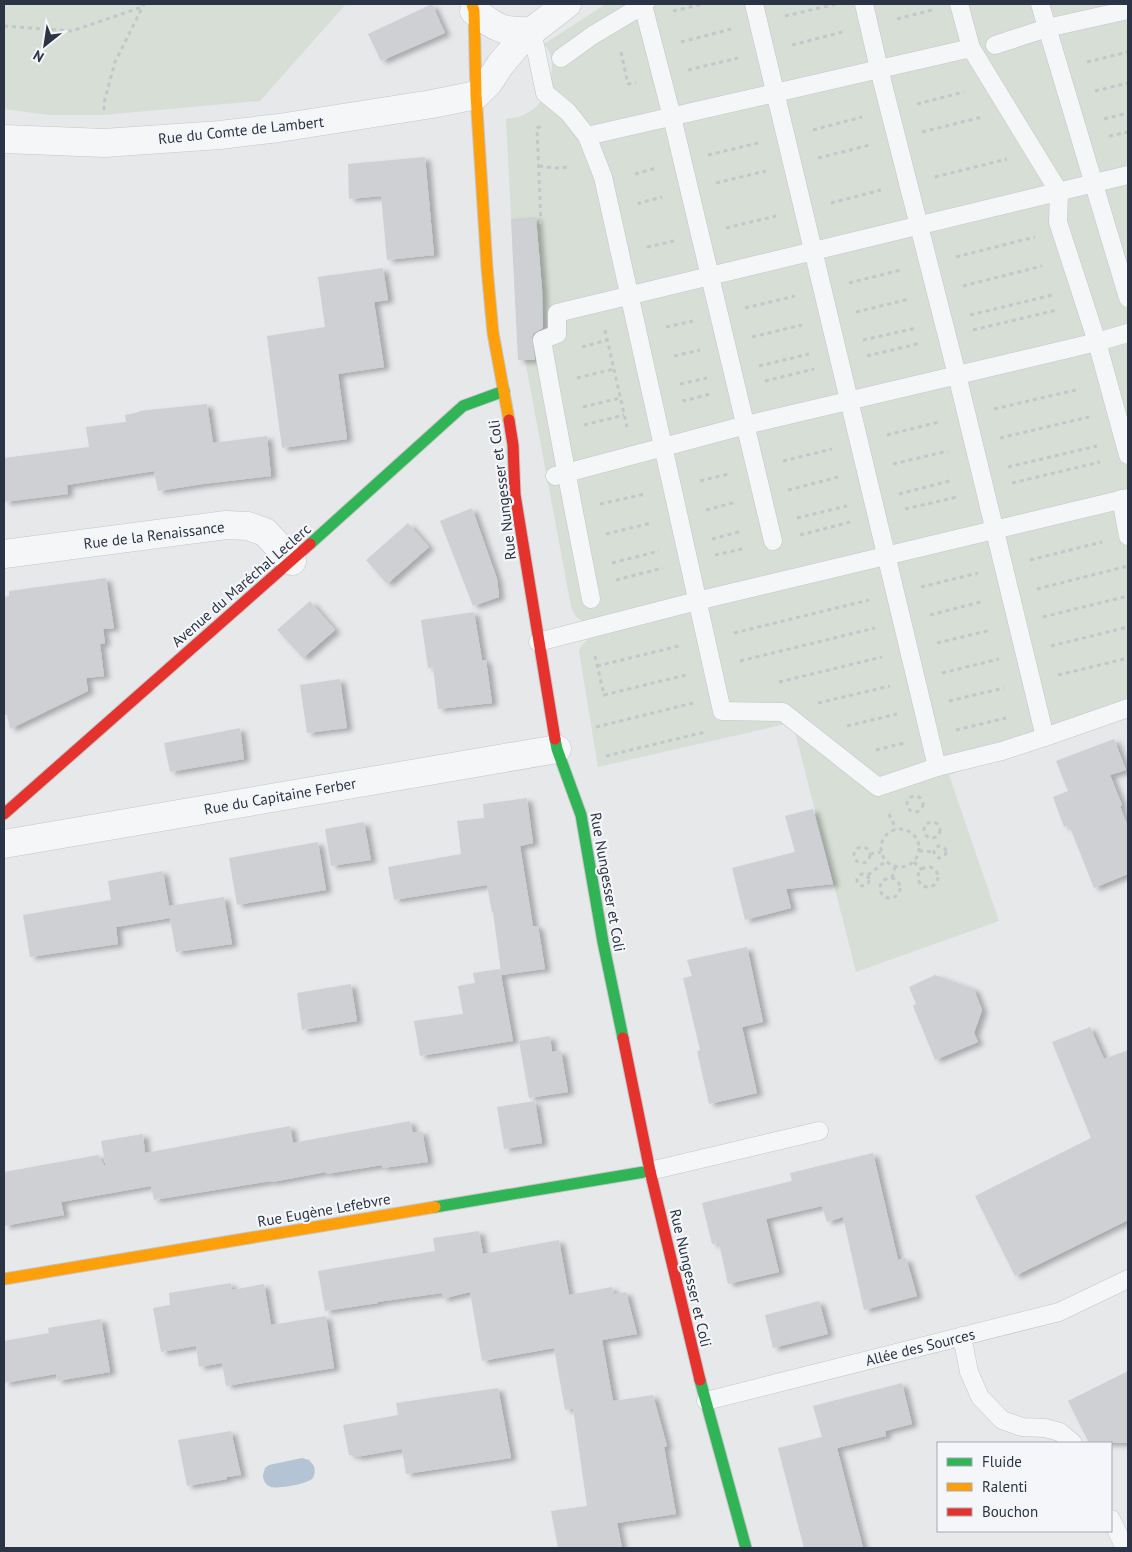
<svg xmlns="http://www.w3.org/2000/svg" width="1132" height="1552" viewBox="0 0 1132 1552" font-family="'PT Sans',sans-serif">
	<defs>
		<filter id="shadow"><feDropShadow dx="5.5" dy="3" stdDeviation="2.5" flood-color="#0004"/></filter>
	</defs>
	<rect width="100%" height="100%" fill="#e6e8ea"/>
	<g fill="#d6ded6">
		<polygon points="4,4 346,4 260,101 103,115 49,115 4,109"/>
		<path d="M606,4H1128V712L949,775L999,921L856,972L795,732L790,723L598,767L579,651L581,646L587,640L581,620C575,617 573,613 571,606L516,312L506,119C515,118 524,116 532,110C548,99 556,72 550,54C549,50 546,47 544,44Z"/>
	</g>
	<path fill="#b4c4d5" d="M302,1458L309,1460L314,1466C315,1470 315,1474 313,1478C308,1484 278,1489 271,1487C266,1485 263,1481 263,1475L265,1468L269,1465Z"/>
	<g fill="#ced0d3" filter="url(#shadow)">
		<polygon points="432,4 445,33 381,61 368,34"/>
		<polygon points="425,157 434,255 387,260 381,196 349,199 348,164"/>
		<polygon points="536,217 542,289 543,328 534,333 532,337 535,360 518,360 511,219"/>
		<polygon points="383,268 388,300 374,302 384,367 338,374 347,439 282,448 267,336 325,327 318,277"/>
		<polygon points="207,404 213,443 267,436 271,476 203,484 158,491 154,471 67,485 68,494 4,502 4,458 89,447 86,427 126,422 125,415 139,412 139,411"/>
		<polygon points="472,508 497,579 499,597 473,606 440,521"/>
		<polygon points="408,523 429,547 387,584 366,560"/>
		<polygon points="106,578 114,628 103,629 105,643 100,644 104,676 86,678 88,691 10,729 7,715 4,715 4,597 9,596 9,591"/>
		<polygon points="310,601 335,630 303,658 277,630"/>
		<polygon points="474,612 482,660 486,660 492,703 438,709 433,667 428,668 421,620"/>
		<polygon points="340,679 347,728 307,733 300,685"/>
		<polygon points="240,728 244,759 170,772 164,743"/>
		<polygon points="1114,739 1126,770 1110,775 1122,805 1120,806 1128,827 1128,874 1094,888 1069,825 1064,827 1053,797 1068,791 1056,761"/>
		<polygon points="527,798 533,843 520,846 533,926 538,926 545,969 501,975 513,1041 420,1056 414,1021 463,1014 458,986 475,983 473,973 500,969 501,972 493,912 492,913 487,885 394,900 388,867 461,854 457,821 484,818 483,804"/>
		<polygon points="813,809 833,884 786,889 791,908 745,920 732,868 795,852 785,816"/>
		<polygon points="364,822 371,860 331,866 325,829"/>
		<polygon points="318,842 326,890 237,905 229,858"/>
		<polygon points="163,871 169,906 224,897 232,944 176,952 170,918 116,927 118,944 30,957 23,915 111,900 108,881"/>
		<polygon points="747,947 763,1022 742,1027 757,1093 709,1104 697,1051 700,1050 683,978 692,976 687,960"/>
		<polygon points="935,975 974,989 982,1010 974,1033 978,1042 935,1060 913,1006 916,1004 909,987"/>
		<polygon points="351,984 357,1021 302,1030 297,993"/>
		<polygon points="1090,1027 1104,1059 1128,1050 1128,1220 1015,1276 975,1196 1091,1138 1052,1042"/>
		<polygon points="550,1036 552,1052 561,1051 568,1092 529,1098 519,1041"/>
		<polygon points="535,1101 542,1143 504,1149 497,1107"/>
		<polygon points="410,1121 413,1133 422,1131 428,1162 382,1168 382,1165 327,1174 326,1172 272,1182 271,1181 154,1200 151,1186 61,1202 64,1215 4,1226 4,1172 98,1155 106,1168 101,1141 143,1134 145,1153 290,1126 293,1143"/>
		<polygon points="873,1153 898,1260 906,1258 917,1296 864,1310 843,1217 827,1222 822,1206 766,1219 779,1272 728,1284 719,1243 712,1244 702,1203 792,1181 790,1173"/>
		<polygon points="479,1231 483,1254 559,1240 569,1295 612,1287 614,1294 626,1292 637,1334 602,1340 613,1401 653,1395 667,1446 664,1447 676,1514 617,1523 622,1548 558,1548 551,1511 587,1506 573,1408 565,1410 554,1348 482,1361 470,1292 442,1299 442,1293 377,1302 378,1303 325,1311 318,1271 435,1251 433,1238"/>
		<polygon points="231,1283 232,1290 264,1284 271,1325 326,1316 334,1368 226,1386 222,1363 199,1367 196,1346 161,1352 153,1308 170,1305 169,1293"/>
		<polygon points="819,1301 828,1334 773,1348 765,1315"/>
		<polygon points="101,1319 110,1372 57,1381 56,1374 4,1383 4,1341 49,1333 48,1328"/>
		<polygon points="1128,1371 1128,1443 1089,1443 1068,1401"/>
		<polygon points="902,1383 912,1424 885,1431 886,1436 837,1448 863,1548 804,1548 778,1448 822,1437 813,1406"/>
		<polygon points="498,1388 511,1458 406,1474 402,1449 356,1457 355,1455 349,1455 343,1425 398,1415 396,1403"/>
		<polygon points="231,1431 241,1475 227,1477 227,1479 187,1486 178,1440"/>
	</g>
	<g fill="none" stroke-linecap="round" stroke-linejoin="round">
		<g stroke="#c4c6c8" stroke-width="19">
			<g id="lane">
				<polyline points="754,4 937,767 1002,751 1045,737"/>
				<polyline points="864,4 879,69 957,375 1045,737 1128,708"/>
				<polyline points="959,4 971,48 1059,192 1058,222 1097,342 1128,455"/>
				<polyline points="1040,4 1128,298"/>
				<polyline points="643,5 672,117 773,541"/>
				<polyline points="532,31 545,93 568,112 587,136 603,177 722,711 783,712 878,787 937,767"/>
				<polyline points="995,45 1047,28 1128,10"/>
				<polyline points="561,58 593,35 645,4"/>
				<polyline points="587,136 971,48"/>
				<polyline points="555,476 746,425 1097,342 1128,333"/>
				<polyline points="1121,499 1128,536"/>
				<path d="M591,599C574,513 557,426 542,340L557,334V313L1128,175"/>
				<polyline points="538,642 697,601 1128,498"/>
				<polyline points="650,1171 819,1131"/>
				<polyline points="962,1336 969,1372 980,1397 1002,1420 1022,1427 1045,1428 1060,1432 1073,1443"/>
				<polyline points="706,1401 1059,1312 1128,1279"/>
				<polyline points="1111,1519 1125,1548"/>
			</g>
		</g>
		<g stroke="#c4c6c8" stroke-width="29">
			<g id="street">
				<path d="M474,11C498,29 502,32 532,31"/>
				<polyline points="4,139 104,143 220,135 279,128 432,104 476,95 489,82 500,65 515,47 532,31 567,4"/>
				<polyline points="4,554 226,525 248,526 265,532 292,561"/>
				<polyline points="4,844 557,749"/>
			</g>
		</g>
		<g stroke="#c4c6c8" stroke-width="13">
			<g id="fast">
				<polyline points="310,544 463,406 504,391"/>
				<polyline points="555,739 557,749 581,815 603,942 623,1038"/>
				<polyline points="435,1207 650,1171"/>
				<polyline points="700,1380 746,1548"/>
			</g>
		</g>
		<g stroke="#c4c6c8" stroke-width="13">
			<g id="slow">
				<polyline points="472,4 474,11 476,95 487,268 493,333 509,420"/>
				<polyline points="4,1279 435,1207"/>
			</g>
		</g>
		<g stroke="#c4c6c8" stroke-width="13">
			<g id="jam">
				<polyline points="509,420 513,445 515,495 555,739"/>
				<polyline points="4,814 310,544"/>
				<polyline points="623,1038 650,1171 700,1380"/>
			</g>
		</g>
		<g stroke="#c5c6ca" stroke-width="3" stroke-dasharray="4 4" stroke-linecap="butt">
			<polyline points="673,11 703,4"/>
			<polyline points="785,16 836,4"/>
			<polyline points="897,19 932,10"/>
			<polyline points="4,26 72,31 142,7"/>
			<polyline points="681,42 731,29"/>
			<polyline points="792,45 842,32"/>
			<polyline points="621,52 628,84 636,83"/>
			<polyline points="1087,62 1128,52"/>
			<polyline points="688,70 738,58"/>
			<polyline points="1095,91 1128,83"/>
			<polyline points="917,104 964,92"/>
			<polyline points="104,110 104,103 115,62 144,4"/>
			<polyline points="1104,119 1128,113"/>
			<polyline points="813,130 862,117"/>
			<polyline points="922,132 982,117"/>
			<polyline points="1109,136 1128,132"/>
			<polyline points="708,155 758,143"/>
			<polyline points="818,158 870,145"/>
			<polyline points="539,166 556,168 570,167"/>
			<polyline points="635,174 656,168"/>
			<polyline points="935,177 1007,159"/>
			<polyline points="716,183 766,171"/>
			<polyline points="831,203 881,190"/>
			<polyline points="639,205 639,203 662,197"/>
			<polyline points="541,224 537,128 543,126"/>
			<polyline points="726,228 776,216"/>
			<polyline points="648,246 648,247 674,241"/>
			<polyline points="956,257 1035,237"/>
			<polyline points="849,283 901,270"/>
			<polyline points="963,286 1042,266"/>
			<polyline points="745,308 795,296"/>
			<polyline points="856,312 909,299"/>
			<polyline points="970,315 1052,295"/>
			<polyline points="666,327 693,321"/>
			<polyline points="605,330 627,427"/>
			<polyline points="973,330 1057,310"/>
			<polyline points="752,337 802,325"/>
			<polyline points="863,340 916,328"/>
			<polyline points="582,347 607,340"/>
			<polyline points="674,356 700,350"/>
			<polyline points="867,356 921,343"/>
			<polyline points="759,366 809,354"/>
			<polyline points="577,378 614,369"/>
			<polyline points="765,381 814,369"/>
			<polyline points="680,384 707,378"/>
			<polyline points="684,399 684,401 710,394"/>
			<polyline points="583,407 620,398"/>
			<polyline points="994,409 1080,389"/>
			<polyline points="584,425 624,415"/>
			<polyline points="887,435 939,422"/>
			<polyline points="1000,438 1089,417"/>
			<polyline points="783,461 832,449"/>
			<polyline points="893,464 948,451"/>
			<polyline points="1008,467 1097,446"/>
			<polyline points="700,481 728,474"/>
			<polyline points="1012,483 1100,462"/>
			<polyline points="788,490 838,477"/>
			<polyline points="899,494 953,480"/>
			<polyline points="600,504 645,494"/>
			<polyline points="905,509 957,497"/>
			<polyline points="706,510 736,502"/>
			<polyline points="797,518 847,506"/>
			<polyline points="606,534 651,523"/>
			<polyline points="800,535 850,522"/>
			<polyline points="712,539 742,531"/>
			<polyline points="715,555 746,548"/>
			<polyline points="1030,560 1102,542"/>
			<polyline points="612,563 659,551"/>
			<polyline points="616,580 663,568"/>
			<polyline points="921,587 978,573"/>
			<polyline points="1037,589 1128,566"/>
			<polyline points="930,615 984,601"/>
			<polyline points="1043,617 1128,596"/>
			<polyline points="734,633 869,600"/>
			<polyline points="937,643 991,630"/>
			<polyline points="1051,646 1128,627"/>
			<polyline points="595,656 604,695 686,675"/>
			<polyline points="740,661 875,628"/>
			<polyline points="597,666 679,646"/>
			<polyline points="942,673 999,659"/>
			<polyline points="1058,675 1128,658"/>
			<polyline points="779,682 882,657"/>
			<polyline points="949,701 1004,688"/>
			<polyline points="818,703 890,686"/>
			<polyline points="847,726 897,714"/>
			<polyline points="596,727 693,703"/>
			<polyline points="956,730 1006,718"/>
			<polyline points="876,750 904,743"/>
			<polyline points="606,756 705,732"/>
			<circle cx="915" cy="804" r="8"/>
			<polyline points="889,814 896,829"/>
			<circle cx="932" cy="830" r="8"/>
			<circle cx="900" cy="848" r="19"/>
			<circle cx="940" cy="852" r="6"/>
			<circle cx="862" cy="855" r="8"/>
			<polyline points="919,851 935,852"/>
			<polyline points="870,854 881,852"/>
			<polyline points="914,862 922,870"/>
			<circle cx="928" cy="877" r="10"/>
			<circle cx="863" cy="880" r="6"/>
			<polyline points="868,875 886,861"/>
			<circle cx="890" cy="888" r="10"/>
			<polyline points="892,878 895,867"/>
		</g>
		<use href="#lane" stroke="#f5f6f7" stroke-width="18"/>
		<use href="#street" stroke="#f5f6f7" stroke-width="28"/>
		<use href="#fast" stroke="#30b455" stroke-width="11"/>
		<use href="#slow" stroke="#ff9f0a" stroke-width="11"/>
		<use href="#jam" stroke="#e5322d" stroke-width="11"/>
	</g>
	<g text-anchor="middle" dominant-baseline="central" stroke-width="4.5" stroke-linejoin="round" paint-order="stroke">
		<g font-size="15" fill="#2b3445" stroke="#f4f6f9">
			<text transform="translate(241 130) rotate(-6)">Rue du Comte de Lambert</text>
			<text transform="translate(502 490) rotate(-97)">Rue Nungesser et Coli</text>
			<text transform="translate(154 535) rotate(-7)">Rue de la Renaissance</text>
			<text transform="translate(241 585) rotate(-41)">Avenue du Maréchal Leclerc</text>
			<text transform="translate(280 796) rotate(-10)">Rue du Capitaine Ferber</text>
			<text transform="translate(608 882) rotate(80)">Rue Nungesser et Coli</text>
			<text transform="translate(324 1210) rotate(-10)">Rue Eugène Lefebvre</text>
			<text transform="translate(691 1278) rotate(77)">Rue Nungesser et Coli</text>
			<text transform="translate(920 1347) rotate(-14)">Allée des Sources</text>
		</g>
	</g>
	<rect width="1132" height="1552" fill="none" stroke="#2b3445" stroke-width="10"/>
	<rect x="937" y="1442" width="175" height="90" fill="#f4f6f9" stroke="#a4a8b1"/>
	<rect x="947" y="1458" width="25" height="8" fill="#30b455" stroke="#a4a8b1"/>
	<text x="982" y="1467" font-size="15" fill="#2b3445">Fluide</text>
	<rect x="947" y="1483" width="25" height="8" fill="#ff9f0a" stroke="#a4a8b1"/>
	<text x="982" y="1492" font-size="15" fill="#2b3445">Ralenti</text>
	<rect x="947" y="1508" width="25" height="8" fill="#e5322d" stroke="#a4a8b1"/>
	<text x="982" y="1517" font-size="15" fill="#2b3445">Bouchon</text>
	<g transform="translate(45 45) rotate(210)" stroke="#f4f6f9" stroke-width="4" paint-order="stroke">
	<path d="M0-4L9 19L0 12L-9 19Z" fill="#2b3445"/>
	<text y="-8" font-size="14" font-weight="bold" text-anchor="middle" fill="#2b3445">N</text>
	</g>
</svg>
